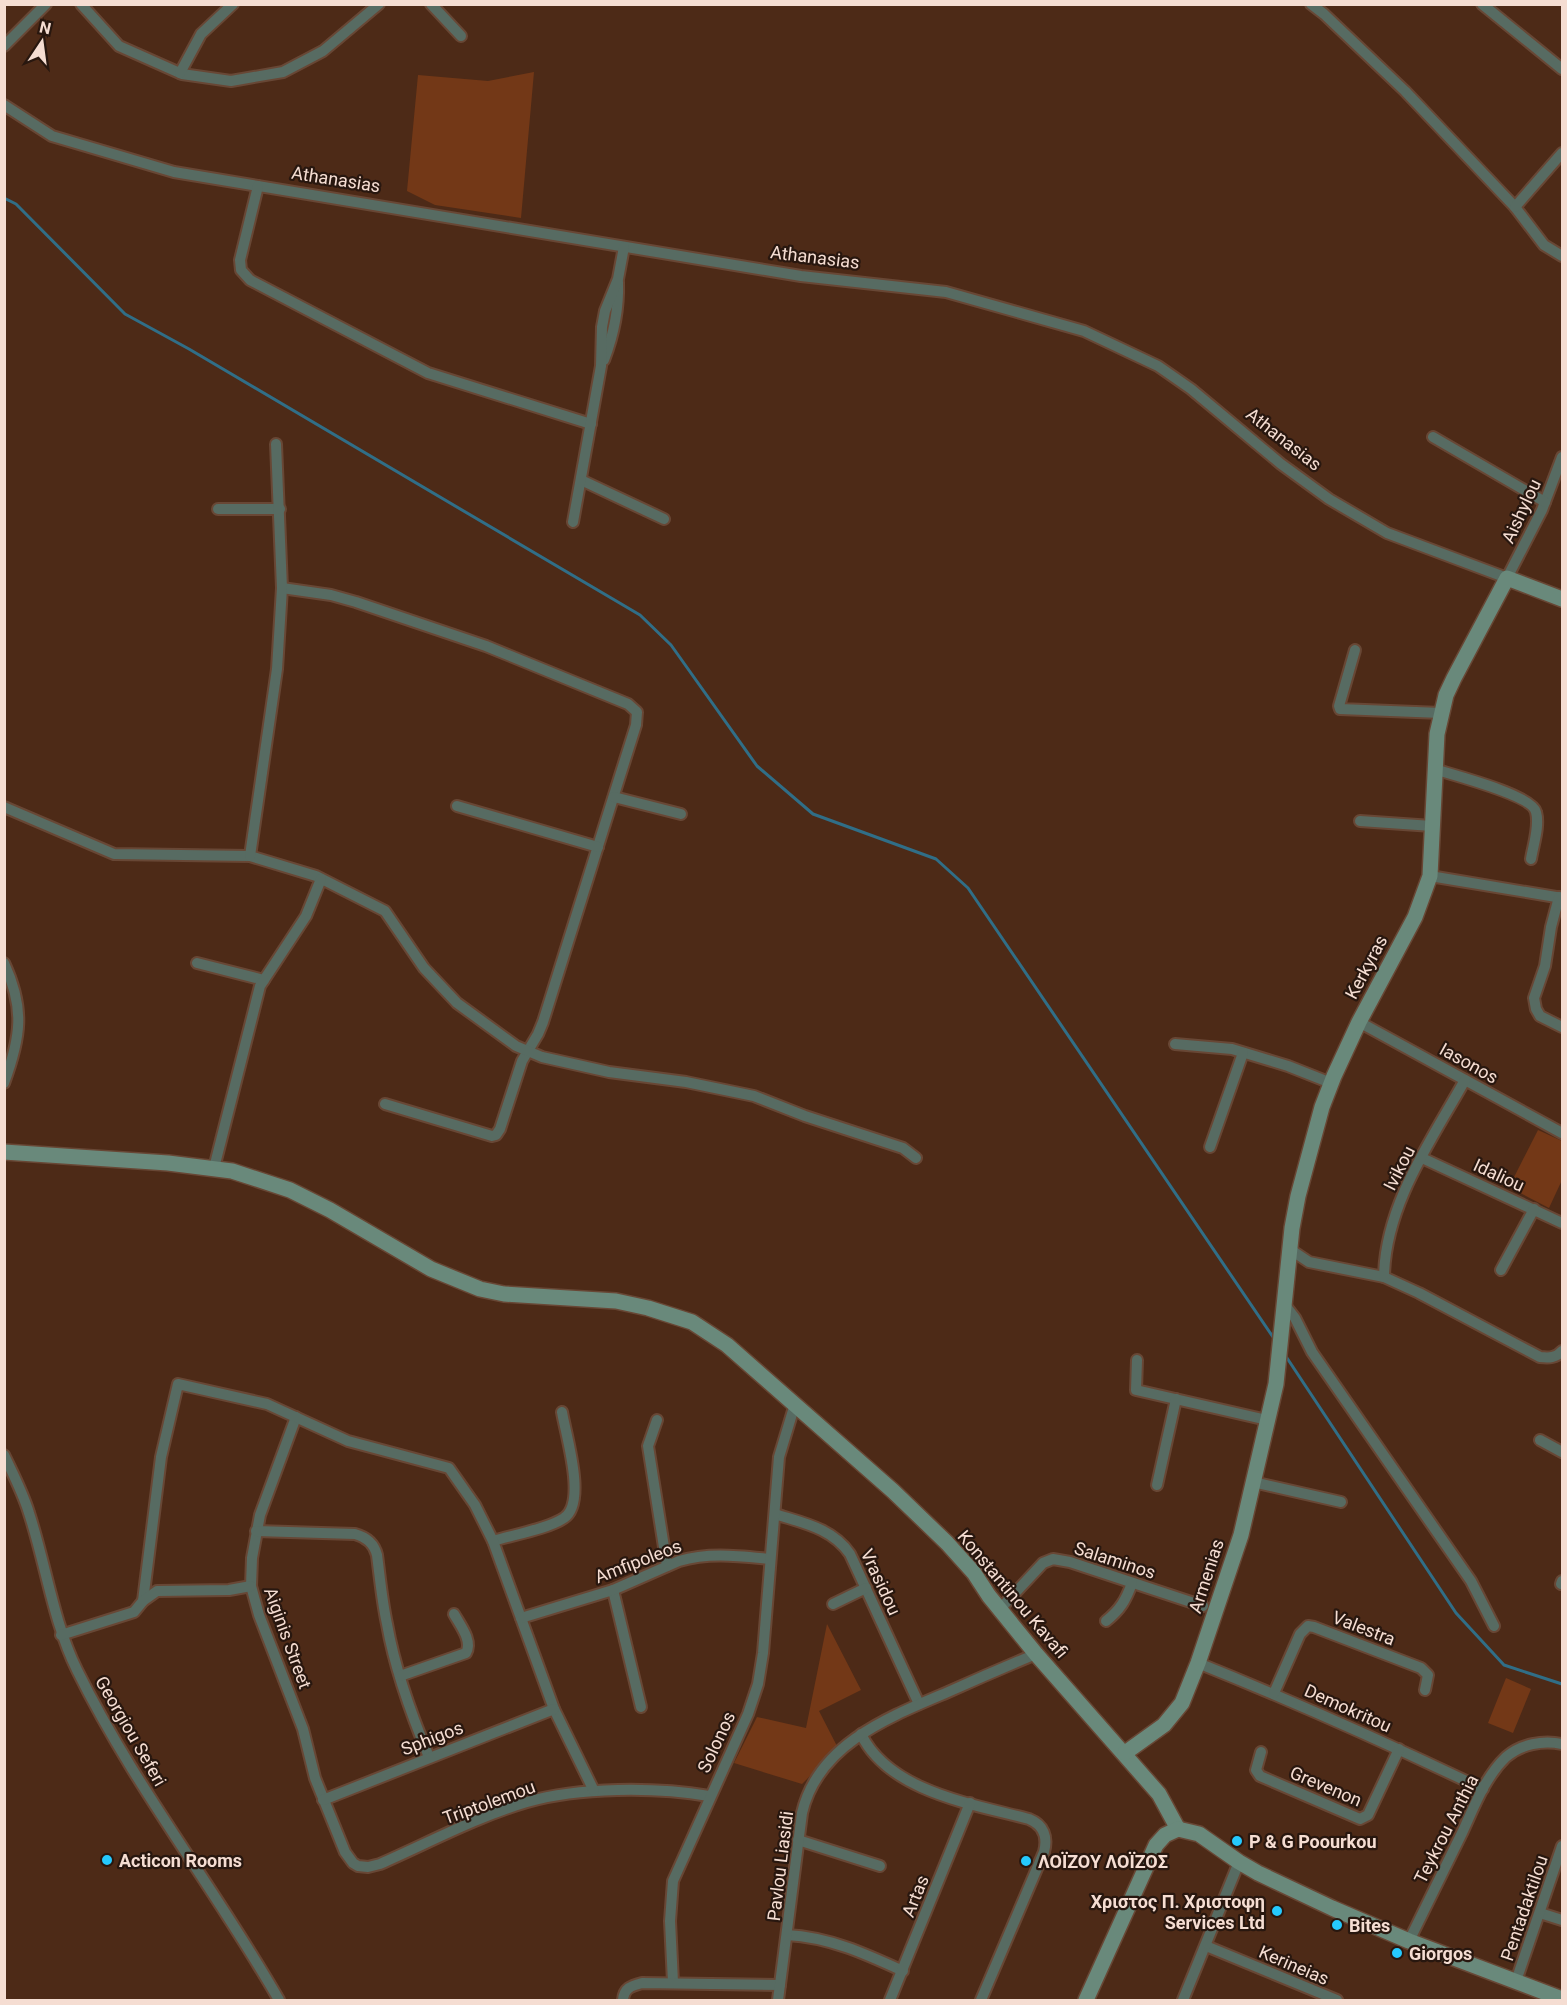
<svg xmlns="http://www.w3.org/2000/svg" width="1567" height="2005" viewBox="0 0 1567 2005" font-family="Roboto,sans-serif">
	<rect width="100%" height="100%" fill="#4d2a17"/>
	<g fill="#733817">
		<polygon points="534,72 521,218 435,205 407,191 418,75 488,81"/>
		<polygon points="1538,1130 1562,1141 1562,1180 1549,1208 1509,1187"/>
		<polygon points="827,1624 861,1690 819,1711 838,1748 802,1784 734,1763 757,1717 806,1728"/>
		<polygon points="1506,1678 1531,1689 1513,1733 1488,1723"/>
	</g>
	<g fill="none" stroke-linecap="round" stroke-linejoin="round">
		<g stroke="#306e87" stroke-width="3">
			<polyline points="4,198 16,204 125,314 189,349 640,615 671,645 757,766 813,814 936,859 968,888 1275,1340"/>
			<polyline points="1285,1355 1456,1613 1504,1665 1562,1684"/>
		</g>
		<g stroke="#684735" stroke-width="14">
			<g id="street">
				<polyline points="81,4 119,46 182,74 231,81 283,72 323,51 379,4"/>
				<polyline points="431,4 461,36"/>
				<polyline points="1311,4 1324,14 1405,91 1515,207 1544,245 1562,256"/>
				<polyline points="1482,4 1562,69"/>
				<polyline points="4,46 46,4"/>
				<polyline points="180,73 201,34 233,4"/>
				<polyline points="4,105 52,136 174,172 801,276 946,292 1084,331 1158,366 1191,389 1281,464 1329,499 1387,533 1507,578 1542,510 1562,457"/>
				<polyline points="258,186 240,260 241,270 250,280 428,373 591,424"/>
				<polyline points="1515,207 1562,153"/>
				<path d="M604,360C614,334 619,310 618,282"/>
				<polyline points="1433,437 1545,502"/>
				<polyline points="581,480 664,519"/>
				<polyline points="218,509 280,509"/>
				<polyline points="573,522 601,366 602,327 605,311 618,279 624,247"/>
				<polyline points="282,588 331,595 356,602 486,646 628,704 637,712 636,725 619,779 543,1022 538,1034 522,1061 500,1129 496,1135 492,1136 385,1104"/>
				<polyline points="1355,650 1339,706 1340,709 1441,713"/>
				<path d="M1434,769C1453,775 1532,795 1536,812C1540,826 1533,846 1531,859"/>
				<polyline points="614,797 681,814"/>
				<polyline points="457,806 598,847"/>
				<polyline points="4,807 114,854 250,856 316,876 385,911 424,968 457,1003 516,1046 542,1057 609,1072 686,1082 754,1096 805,1116 903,1148 916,1158"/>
				<polyline points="1360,821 1432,826"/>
				<polyline points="250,856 277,669 282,588 276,444"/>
				<polyline points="1430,876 1562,898"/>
				<polyline points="1559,897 1551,927 1545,966 1534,998 1536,1009 1540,1016 1562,1027"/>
				<path d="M4,963C25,1008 21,1037 4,1083"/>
				<polyline points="197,963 264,980"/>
				<polyline points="1359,1022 1562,1133"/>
				<polyline points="1175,1044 1232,1049 1288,1066 1331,1083"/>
				<polyline points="1210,1147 1243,1053"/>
				<polyline points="1422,1158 1562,1223"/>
				<polyline points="214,1168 260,986 306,916 321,879"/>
				<path d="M1291,1250L1309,1262L1384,1277L1419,1293L1540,1357C1549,1358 1556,1358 1562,1351"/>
				<polyline points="1501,1270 1534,1209"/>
				<path d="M1384,1277C1385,1205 1431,1141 1465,1080"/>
				<polyline points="1285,1305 1295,1318 1312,1352 1471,1581 1494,1626"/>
				<polyline points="1137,1360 1136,1390 1267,1420"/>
				<path d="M296,1417L260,1515L252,1558L251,1586L259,1615L303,1729L315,1778L345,1852L353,1863L358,1866L368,1867L380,1864C428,1843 476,1817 527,1802C579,1787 656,1787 709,1796"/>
				<polyline points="657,1420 648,1446 667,1566"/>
				<polyline points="1540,1440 1562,1452"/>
				<path d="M4,1455C13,1474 23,1493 29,1513C46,1565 53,1621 77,1670C134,1786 215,1888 279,2000"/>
				<polyline points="1253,1482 1341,1502"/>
				<polyline points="1157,1485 1176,1399"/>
				<path d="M775,1514C803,1523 832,1528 850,1554L919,1704"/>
				<path d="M256,1531L355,1534C366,1537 374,1543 377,1555C380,1578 382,1601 387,1624C395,1670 411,1714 429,1757"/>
				<path d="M493,1541C512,1535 548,1529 564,1518C587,1503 566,1436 562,1412"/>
				<polyline points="1561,1584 1562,1581"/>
				<polyline points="613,1590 641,1707"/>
				<polyline points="143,1601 161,1457 178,1384 267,1404 348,1441 449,1468 475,1505 493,1541 554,1709 594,1791"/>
				<polyline points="833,1604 866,1588"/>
				<polyline points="1000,1609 1043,1563 1053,1559 1070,1562 1203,1606"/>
				<path d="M521,1618L613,1590L679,1561C709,1552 739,1556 770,1559"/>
				<path d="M1106,1621C1120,1610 1126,1600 1132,1583"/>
				<polyline points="61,1635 134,1612 143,1601 157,1591 229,1590 251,1586"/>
				<path d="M1198,1663C1295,1702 1389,1744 1483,1789"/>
				<path d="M400,1676L466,1653C473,1641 460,1625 454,1614"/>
				<polyline points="1274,1693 1300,1634 1308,1626 1314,1627 1421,1668 1428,1675 1425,1690"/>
				<path d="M861,1734C889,1792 973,1804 1029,1819C1044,1825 1048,1837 1044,1852L981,2000"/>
				<polyline points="1261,1752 1256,1770 1260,1776 1360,1819 1368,1815 1399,1749"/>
				<polyline points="323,1800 554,1709"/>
				<polyline points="798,1840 880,1866"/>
				<polyline points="1540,1913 1562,1920"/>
				<path d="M787,1935C829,1937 866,1954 903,1971"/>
				<path d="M1409,1941C1427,1905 1444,1869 1462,1833C1474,1807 1485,1777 1506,1757C1521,1744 1543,1740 1562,1744"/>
				<polyline points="1206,1946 1337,2000"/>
				<polyline points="1516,1981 1562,1846"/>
				<polyline points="673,1982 670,1921 673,1881 748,1714 758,1684 763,1653 779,1457 795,1404"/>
				<path d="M623,2000C624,1988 631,1986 642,1983L780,1985"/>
				<path d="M778,2000L802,1813C818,1744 889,1717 948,1692C977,1679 1007,1666 1036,1654"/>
				<polyline points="890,2000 970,1803"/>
				<polyline points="1183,2000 1239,1862"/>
			</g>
		</g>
		<g stroke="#684735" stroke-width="18">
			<g id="secondary">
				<polyline points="4,1152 168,1163 232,1171 290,1190 330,1210 431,1269 480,1289 504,1294 616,1301 648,1308 692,1322 727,1345 893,1491 947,1543 974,1573 989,1596 1036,1654 1159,1794 1178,1829"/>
				<polyline points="1125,1753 1164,1725 1182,1703 1198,1663 1241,1535 1276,1384 1292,1228 1298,1196 1322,1107 1334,1076 1359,1022 1415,917 1430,876 1437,734 1446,695 1454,678 1507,578 1562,599"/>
				<polyline points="1178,1829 1199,1834 1239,1862 1258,1873 1332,1908 1409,1941 1562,1999"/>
				<polyline points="1086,2000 1156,1845 1165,1835 1178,1829"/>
			</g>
		</g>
		<use href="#street" stroke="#576b62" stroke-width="10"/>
		<use href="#secondary" stroke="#69897b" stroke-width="15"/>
	</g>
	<g fill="#25c9fe" stroke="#28170f" stroke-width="2">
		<circle cx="1237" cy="1841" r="6"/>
		<circle cx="107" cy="1860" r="6"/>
		<circle cx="1026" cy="1861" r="6"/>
		<circle cx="1277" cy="1911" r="6"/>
		<circle cx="1337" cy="1925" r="6"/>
		<circle cx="1397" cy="1953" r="6"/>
	</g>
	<g text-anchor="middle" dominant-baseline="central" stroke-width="4.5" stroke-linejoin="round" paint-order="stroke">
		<g font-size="18" fill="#f5ddd2" stroke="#28170f">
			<text transform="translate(336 179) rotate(9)">Athanasias</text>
			<text transform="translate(815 257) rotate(7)">Athanasias</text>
			<text transform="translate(1284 439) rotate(38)">Athanasias</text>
			<text transform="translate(1521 511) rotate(-65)">Aishylou</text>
			<text transform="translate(1366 967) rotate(-62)">Kerkyras</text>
			<text transform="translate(1469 1063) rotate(29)">Iasonos</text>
			<text transform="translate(1399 1168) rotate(-63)">Ivikou</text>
			<text transform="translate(1499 1175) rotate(25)">Idaliou</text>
			<text transform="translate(1115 1560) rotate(18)">Salaminos</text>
			<text transform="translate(638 1561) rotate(-21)">Amfipoleos</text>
			<text transform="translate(1206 1576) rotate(-72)">Armenias</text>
			<text transform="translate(881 1582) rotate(65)">Vrasidou</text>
			<text transform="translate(1013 1594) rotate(50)">Konstantinou Kavafi</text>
			<text transform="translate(1364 1628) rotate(21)">Valestra</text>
			<text transform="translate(288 1638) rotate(70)">Aiginis Street</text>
			<text transform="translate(1348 1708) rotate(24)">Demokritou</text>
			<text transform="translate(131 1731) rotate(60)">Georgiou Seferi</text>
			<text transform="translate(432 1738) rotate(-21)">Sphigos</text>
			<text transform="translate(716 1742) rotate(-65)">Solonos</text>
			<text transform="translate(1326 1786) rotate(23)">Grevenon</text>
			<text transform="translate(489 1802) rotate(-20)">Triptolemou</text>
			<text transform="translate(1446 1829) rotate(-63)">Teykrou Anthia</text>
			<text transform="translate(780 1866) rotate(-83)">Pavlou Liasidi</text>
			<text transform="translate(915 1896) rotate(-68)">Artas</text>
			<text transform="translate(1524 1908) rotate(-71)">Pentadaktilou</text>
			<text transform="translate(1294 1965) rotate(23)">Kerineias</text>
		</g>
		<g font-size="18" font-weight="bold" fill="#f5ddd2" stroke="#28170f" text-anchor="start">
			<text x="1249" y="1841">P &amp; G Poourkou</text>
			<text x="119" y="1860">Acticon Rooms</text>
			<text x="1038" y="1861">ΛΟΪΖΟΥ ΛΟΪΖΟΣ</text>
			<text x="1265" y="1901" text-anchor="end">Χριστος Π. Χριστοφη<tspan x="1265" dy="21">Services Ltd</tspan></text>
			<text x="1349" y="1925">Bites</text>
			<text x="1409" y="1953">Giorgos</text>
		</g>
	</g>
	<rect width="1567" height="2005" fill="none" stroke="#f5ddd2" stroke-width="12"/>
	<g transform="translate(42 42) rotate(13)" stroke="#28170f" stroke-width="4.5" paint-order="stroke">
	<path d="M0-4.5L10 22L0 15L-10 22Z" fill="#f5ddd2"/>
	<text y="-9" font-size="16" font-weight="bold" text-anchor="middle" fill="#f5ddd2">N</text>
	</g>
</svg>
